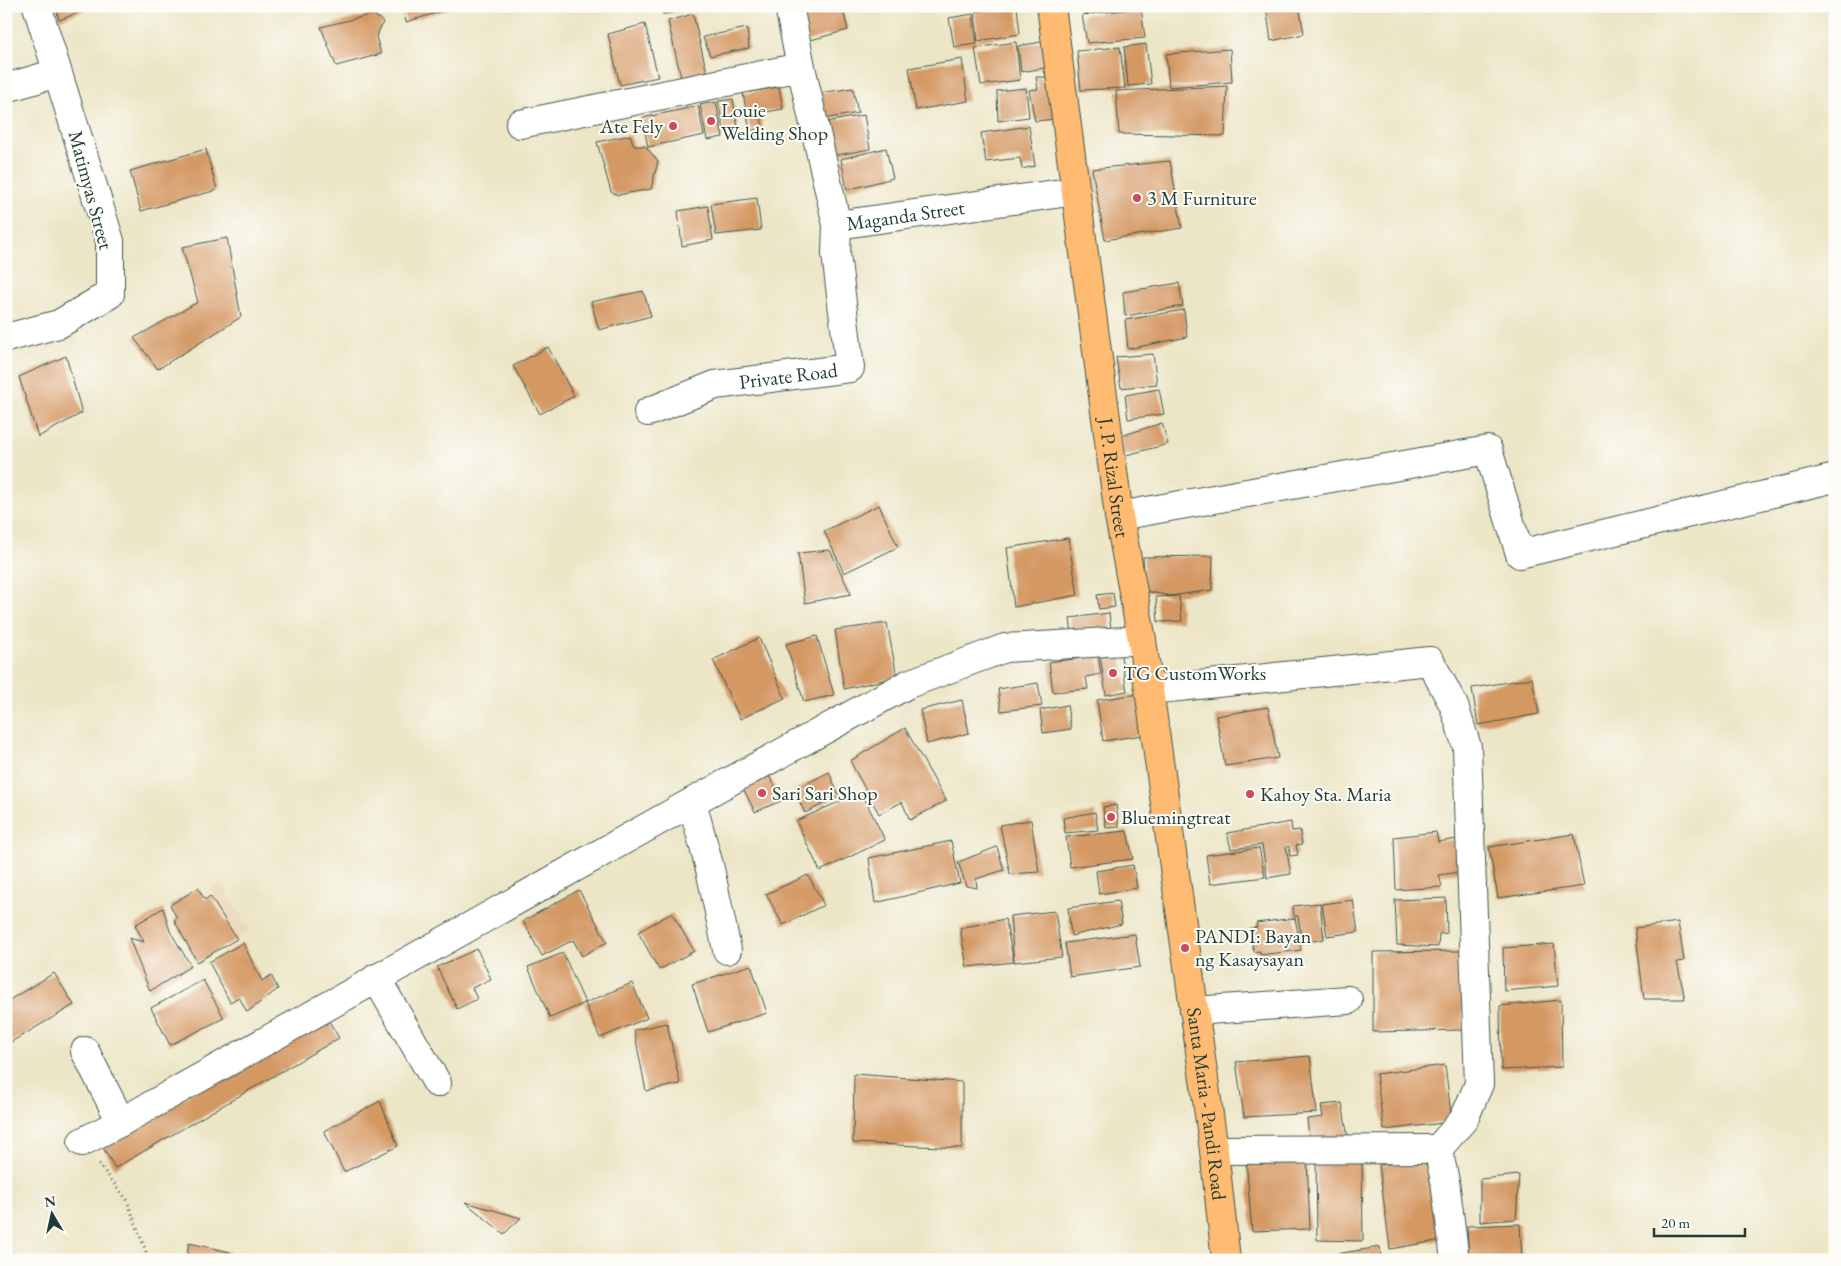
<svg xmlns="http://www.w3.org/2000/svg" width="1841" height="1266" viewBox="0 0 1841 1266" font-family="'EB Garamond',serif">
	<rect width="100%" height="100%" fill="#fdfcf7"/>
	<filter id="ink" filterUnits="userSpaceOnUse"><feTurbulence type="fractalNoise" baseFrequency=".02" numOctaves="2"/><feDisplacementMap in="SourceGraphic" scale="10" xChannelSelector="R" yChannelSelector="G"/><feConvolveMatrix kernelMatrix="1 2 1 2 8 2 1 2 1" color-interpolation-filters="sRGB"/></filter>
	<filter id="wash" filterUnits="userSpaceOnUse"><feTurbulence type="fractalNoise" baseFrequency=".0096" numOctaves="4" result="noise"/><feDisplacementMap in="SourceGraphic" scale="20" xChannelSelector="R" yChannelSelector="G"/><feGaussianBlur stdDeviation="1.12" result="paint"/><feColorMatrix in="noise" values="0 0 0 0 0 0 0 0 0 0 0 0 0 0 0 0 0 1.4 0 .05"/><feComposite in="paint" operator="in"/></filter>
	<g filter="url(#wash)">
		<rect width="100%" height="100%" fill="#ece5c6"/>
		<polygon fill="#ead8ba" points="221,883 250,930 237,939 211,897 213,895 211,889"/>
		<g id="blocks">
			<g fill="#d49864">
				<polygon points="56,6 96,6 59,20"/>
				<polygon points="402,6 455,6 456,7 406,22"/>
				<polygon points="661,6 705,6 706,7 663,14"/>
				<polygon points="800,6 842,6 848,30 807,41"/>
				<polygon points="1017,6 1020,34 978,41 975,12"/>
				<polygon points="1266,6 1299,6 1304,34 1271,41"/>
				<polygon points="1141,8 1145,38 1087,43 1082,15"/>
				<polygon points="373,14 383,22 376,37 381,54 336,66 321,27"/>
				<polygon points="693,14 709,81 683,86 668,21"/>
				<polygon points="973,14 977,44 954,47 949,18"/>
				<polygon points="645,24 658,77 620,85 608,34"/>
				<polygon points="747,28 749,48 710,56 703,37"/>
				<polygon points="1047,41 1051,73 1045,74 1044,68 1021,72 1018,46"/>
				<polygon points="1016,42 1020,80 981,85 975,48"/>
				<polygon points="1146,44 1151,84 1128,86 1124,47"/>
				<polygon points="1120,47 1125,88 1081,90 1077,51"/>
				<polygon points="1230,49 1232,82 1169,87 1166,54"/>
				<polygon points="962,59 968,101 916,110 909,68"/>
				<polygon points="1036,77 1052,77 1057,119 1035,121 1029,90 1038,89"/>
				<polygon points="1227,86 1225,136 1119,134 1116,91"/>
				<polygon points="779,87 783,109 760,113 763,127 750,131 743,93"/>
				<polygon points="853,88 858,113 824,119 819,93"/>
				<polygon points="1026,88 1029,117 998,121 997,91"/>
				<polygon points="733,99 738,128 724,130 718,101"/>
				<polygon points="716,102 723,137 707,140 700,105"/>
				<polygon points="698,106 704,135 648,147 642,118"/>
				<polygon points="864,115 870,149 832,156 826,122"/>
				<polygon points="1029,126 1035,166 1022,169 1020,158 986,162 981,133"/>
				<polygon points="630,135 634,146 645,146 658,161 651,189 618,195 611,192 597,142"/>
				<polygon points="886,148 893,178 847,190 841,159"/>
				<polygon points="206,149 217,190 141,211 130,171"/>
				<polygon points="1170,161 1182,228 1105,240 1092,169"/>
				<polygon points="757,198 761,230 716,235 711,204"/>
				<polygon points="708,206 713,240 682,246 678,211"/>
				<polygon points="227,238 241,317 158,369 134,338 198,302 182,247"/>
				<polygon points="1179,283 1183,306 1125,316 1123,292"/>
				<polygon points="643,291 651,316 599,330 591,302"/>
				<polygon points="1184,310 1187,337 1128,349 1125,320"/>
				<polygon points="548,347 574,396 540,414 513,366"/>
				<polygon points="1153,354 1157,384 1121,388 1116,357"/>
				<polygon points="66,356 82,413 38,437 19,377"/>
				<polygon points="1159,389 1164,414 1128,419 1125,395"/>
				<polygon points="1162,423 1168,444 1123,456 1121,436"/>
				<polygon points="879,505 898,547 844,573 824,531"/>
				<polygon points="1068,538 1078,595 1014,607 1007,548"/>
				<polygon points="830,550 851,594 805,603 798,553"/>
				<polygon points="1213,556 1212,590 1170,596 1145,591 1143,557"/>
				<polygon points="1113,593 1115,607 1099,609 1097,595"/>
				<polygon points="1179,596 1182,621 1158,622 1156,597"/>
				<polygon points="1109,613 1111,629 1072,635 1070,618"/>
				<polygon points="887,623 897,677 844,689 835,630"/>
				<polygon points="817,636 834,695 804,702 786,644"/>
				<polygon points="759,638 785,698 740,719 713,660"/>
				<polygon points="1097,649 1101,674 1086,677 1088,689 1053,692 1049,662 1083,658 1081,651"/>
				<polygon points="1120,651 1127,691 1106,695 1100,655"/>
				<polygon points="1532,678 1539,714 1478,725 1472,688"/>
				<polygon points="1038,683 1042,706 1001,711 998,689"/>
				<polygon points="1139,694 1143,735 1103,741 1097,700"/>
				<polygon points="962,700 969,733 927,744 920,710"/>
				<polygon points="1067,705 1071,729 1043,733 1040,710"/>
				<polygon points="1268,707 1278,758 1225,766 1216,716"/>
				<polygon points="905,728 946,801 910,820 902,802 879,814 850,761"/>
				<polygon points="829,772 839,796 805,813 794,790"/>
				<polygon points="768,774 783,800 755,812 742,786"/>
				<polygon points="861,792 885,840 820,871 796,821"/>
				<polygon points="1116,805 1119,827 1106,828 1103,807"/>
				<polygon points="1095,812 1098,830 1065,833 1063,818"/>
				<polygon points="1031,820 1039,872 1010,874 1000,825"/>
				<polygon points="1291,822 1292,831 1300,830 1302,844 1296,845 1298,855 1290,856 1289,846 1286,847 1291,874 1267,878 1262,845 1231,849 1227,833"/>
				<polygon points="1127,831 1133,859 1070,867 1066,837"/>
				<polygon points="1436,832 1438,842 1457,839 1459,872 1439,875 1442,887 1396,890 1394,837"/>
				<polygon points="1574,834 1584,886 1498,898 1489,847"/>
				<polygon points="951,841 960,883 875,903 869,858"/>
				<polygon points="997,847 1004,870 976,879 977,888 966,886 958,862"/>
				<polygon points="1259,848 1265,877 1210,884 1206,855"/>
				<polygon points="1133,865 1137,888 1099,894 1096,871"/>
				<polygon points="808,875 824,905 783,925 766,894"/>
				<polygon points="198,888 205,900 210,896 237,939 197,962 174,920 177,918 170,905"/>
				<polygon points="579,890 607,942 582,956 573,940 542,956 523,921"/>
				<polygon points="1446,898 1447,933 1439,934 1438,947 1397,945 1395,900"/>
				<polygon points="1353,900 1358,932 1327,936 1322,904"/>
				<polygon points="1118,901 1122,924 1071,936 1068,908"/>
				<polygon points="1320,903 1324,939 1302,943 1298,916 1294,916 1293,906"/>
				<polygon points="163,908 170,931 191,966 150,991 129,938 144,942 135,925"/>
				<polygon points="1055,911 1062,957 1014,962 1010,916"/>
				<polygon points="672,913 694,951 659,970 638,932"/>
				<polygon points="1295,918 1301,950 1260,955 1260,951 1254,952 1249,929 1257,927 1256,923"/>
				<polygon points="1005,919 1014,962 967,967 960,928"/>
				<polygon points="1678,922 1684,961 1677,962 1685,999 1644,999 1635,928"/>
				<polygon points="1135,934 1140,967 1070,977 1065,943"/>
				<polygon points="243,943 262,981 271,975 278,989 247,1012 239,997 230,1002 209,962"/>
				<polygon points="1554,944 1558,986 1504,991 1503,948"/>
				<polygon points="477,949 491,979 472,988 477,999 457,1009 437,967"/>
				<polygon points="1462,951 1463,1030 1373,1032 1373,952"/>
				<polygon points="563,953 585,1003 550,1018 528,967"/>
				<polygon points="751,965 767,1013 708,1032 692,984"/>
				<polygon points="54,973 74,1005 11,1042 6,1035 6,1002"/>
				<polygon points="203,980 224,1018 170,1045 151,1008"/>
				<polygon points="632,983 647,1018 600,1038 585,1003"/>
				<polygon points="1561,1000 1562,1067 1501,1070 1500,1006"/>
				<polygon points="326,1016 339,1038 115,1168 102,1146"/>
				<polygon points="667,1023 680,1084 646,1091 634,1030"/>
				<polygon points="1310,1056 1317,1113 1244,1117 1236,1062"/>
				<polygon points="1445,1065 1452,1122 1384,1130 1376,1074"/>
				<polygon points="854,1074 962,1082 962,1148 853,1143"/>
				<polygon points="380,1101 398,1146 344,1172 324,1131"/>
				<polygon points="1342,1103 1349,1144 1310,1144 1307,1119 1323,1117 1321,1105"/>
				<polygon points="1316,1158 1362,1159 1363,1241 1317,1240"/>
				<polygon points="1307,1159 1310,1229 1252,1231 1246,1160"/>
				<polygon points="1427,1160 1442,1240 1390,1249 1379,1165"/>
				<polygon points="1519,1175 1516,1219 1480,1222 1480,1179"/>
				<polygon points="465,1202 521,1218 504,1234"/>
				<polygon points="1520,1224 1522,1260 1469,1260 1467,1226"/>
				<polygon points="189,1243 230,1252 228,1260 186,1260"/>
				<polygon points="1380,1247 1381,1260 1337,1260 1336,1254"/>
				<polygon points="1330,1255 1331,1260 1301,1260 1301,1258"/>
			</g>
		</g>
	</g>
	<g filter="url(#ink)">
		<use href="#blocks" fill-opacity="0" stroke="#3e564a" stroke-width="1"/>
		<g fill="none" stroke-linecap="round" stroke-linejoin="round">
			<g stroke="#3e564a" stroke-width="30">
				<g id="minor">
					<polyline points="6,88 57,73"/>
					<polyline points="520,124 801,67"/>
					<path id="s1" d="M837,225L1076,191"/>
					<polyline points="6,338 59,324 110,294 110,241 37,6"/>
					<path id="s2" d="M648,412L715,385L850,368L836,254L837,225L801,67L789,6"/>
					<polyline points="1119,516 1488,450 1520,554 1835,478"/>
					<polyline points="1150,690 1430,661 1454,706 1467,747 1479,1084 1464,1119 1438,1149 1445,1181 1455,1260"/>
					<polyline points="692,802 710,869 727,950"/>
					<polyline points="376,978 437,1083"/>
					<polyline points="1194,1011 1348,1000"/>
					<polyline points="85,1051 121,1122"/>
					<polyline points="82,1142 121,1122 692,802 908,684 1005,648 1142,640"/>
					<polyline points="1214,1150 1438,1149"/>
				</g>
			</g>
			<g stroke="#3e564a" stroke-width="30">
				<g id="major">
					<path id="s3" d="M1051,6L1119,516L1142,640L1214,1150L1226,1260"/>
				</g>
			</g>
			<polyline stroke="#3e564a" stroke-width="3" stroke-dasharray="1 4" stroke-linecap="butt" points="99,1164 127,1200 149,1260"/>
			<use href="#minor" stroke="#fff" stroke-width="28"/>
			<use href="#major" stroke="#febb71" stroke-width="28"/>
		</g>
	</g>
	<g fill="#d1495b" stroke="#fdfcf7" stroke-width="2">
		<circle cx="711" cy="121" r="5"/>
		<circle cx="673" cy="126" r="5"/>
		<circle cx="1137" cy="198" r="5"/>
		<circle cx="1113" cy="673" r="5"/>
		<circle cx="762" cy="793" r="5"/>
		<circle cx="1250" cy="794" r="5"/>
		<circle cx="1111" cy="817" r="5"/>
		<circle cx="1185" cy="948" r="5"/>
	</g>
	<g text-anchor="middle" dominant-baseline="central" stroke-width="4" stroke-linejoin="round" paint-order="stroke">
		<g font-size="20" fill="#1f3d34" stroke="#fdfcf7" text-anchor="start">
			<text x="721" y="110">Louie<tspan x="721" dy="23">Welding Shop</tspan></text>
			<text x="663" y="126" text-anchor="end">Ate Fely</text>
			<text x="1147" y="198">3 M Furniture</text>
			<text x="1123" y="673">TG CustomWorks</text>
			<text x="772" y="793">Sari Sari Shop</text>
			<text x="1260" y="794">Kahoy Sta. Maria</text>
			<text x="1121" y="817">Bluemingtreat</text>
			<text x="1195" y="936">PANDI: Bayan<tspan x="1195" dy="23">ng Kasaysayan</tspan></text>
		</g>
		<g font-size="20" fill="#1f3d34" stroke="#fdfcf7">
			<text transform="translate(91 190) rotate(75)">Matimyas Street</text>
			<text stroke="none"><textPath href="#s1" startOffset="69">Maganda Street</textPath></text>
			<text stroke="none"><textPath href="#s2" startOffset="146">Private Road</textPath></text>
			<text stroke="none"><textPath href="#s3" startOffset="476">J. P. Rizal Street</textPath></text>
			<text stroke="none"><textPath href="#s3" startOffset="1109">Santa Maria - Pandi Road</textPath></text>
		</g>
	</g>
	<rect width="1841" height="1266" fill="none" stroke="#fdfcf7" stroke-width="25"/>
	<g transform="translate(52 1214) rotate(351)" stroke="#fdfcf7" stroke-width="4" paint-order="stroke">
	<path d="M0-4L9 19L0 12L-9 19Z" fill="#1f3d34"/>
	<text y="-8" font-size="14" font-weight="bold" text-anchor="middle" fill="#1f3d34">N</text>
	</g>
	<path d="M1654 1228v8h91v-8" fill="none" stroke="#1f3d34" stroke-width="2.5"/>
	<text x="1661" y="1228" font-size="15" fill="#1f3d34" stroke="#fdfcf7" stroke-width="4" paint-order="stroke">20 m</text>
</svg>
